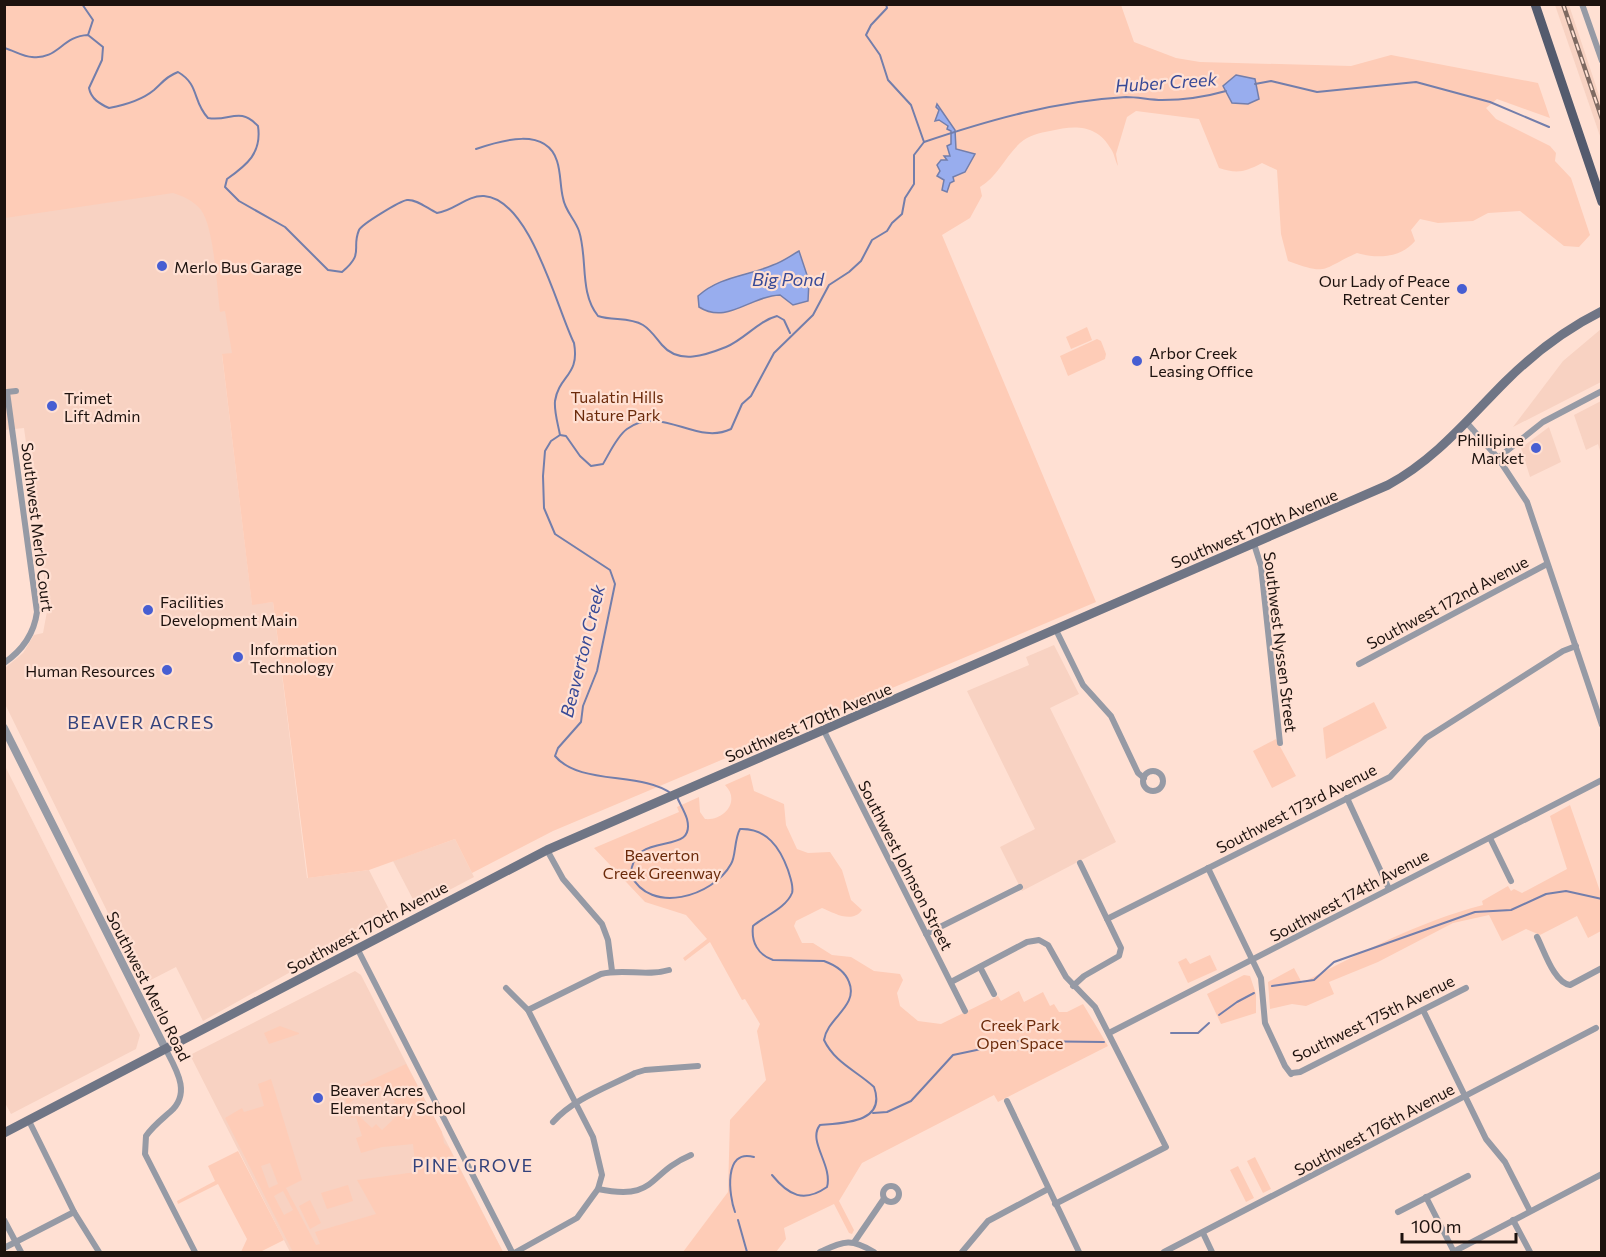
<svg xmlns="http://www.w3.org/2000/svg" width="1606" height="1257" viewBox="0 0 1606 1257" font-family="Commissioner,sans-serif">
	<rect width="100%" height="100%" fill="#ffe0d3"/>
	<g fill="#f8d2c2">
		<polygon points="1555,5 1569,5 1601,101 1601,139"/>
		<polygon points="221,180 242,352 222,355 252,604 273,602 307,878 369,870 392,915 203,1021 176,967 143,984 5,704 5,668 23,653 34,635 43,633 48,606 24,428 5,430 4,211"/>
		<polygon points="1601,329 1601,382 1513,427 1563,361"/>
		<polygon points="1601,401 1601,454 1598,444 1586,450 1574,415"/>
		<polygon points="1549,427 1561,462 1530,477 1521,448"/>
		<polygon points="1054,645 1079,694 1050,708 1116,842 1022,891 1000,847 1035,829 967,691 1029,665 1026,657"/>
		<polygon points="4,764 140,1035 136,1049 11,1114 4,1101"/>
		<polygon points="455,839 474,877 417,907 393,861"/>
		<polygon points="355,971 361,975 503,1252 290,1252 190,1055"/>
	</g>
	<g fill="#feccb7" fill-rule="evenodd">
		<path d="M4,5H1121L1134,42L1176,58L1200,62L1351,66L1391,55L1538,83L1550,118L1497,99L1486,108L1496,119L1550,146L1556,153L1555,161L1571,178L1590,235L1579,247L1564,246L1520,211L1488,213L1473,221L1438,223L1420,219L1411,230L1415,241C1401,258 1377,259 1357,253C1321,269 1329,276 1288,261L1281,234L1277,170L1262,163C1245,172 1237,174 1219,168L1199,119L1136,111L1127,117L1116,154L1118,166C1115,161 1115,155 1111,149C1097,124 1074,125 1050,131C1040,133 1029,135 1020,143C1005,157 997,177 980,187L982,196L970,218L942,235L1096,602L553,831L472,873L455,839L369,870L308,878L273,602L252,605L222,354L232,353L225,311L220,312C217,288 214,227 201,210C194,201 183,196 173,193L5,218ZM1255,79L1259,99L1225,92Z"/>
		<polygon points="1087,327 1092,340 1071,349 1066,337"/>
		<polygon points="1097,339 1101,341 1106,354 1105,359 1068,376 1060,356"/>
		<polygon points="1374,702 1387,728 1326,759 1323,728"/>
		<polygon points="1276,739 1296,776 1272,788 1253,751"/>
		<path d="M750,774L754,791L784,804L786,825L797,849L808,853L830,852L842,870L851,900L862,910C852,924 834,913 822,908L796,921L794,926L802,943H813L832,955L851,957L874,971L900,974L903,980L897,993L900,1006L918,1021L941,1024L998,996L1001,1001L1019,991L1024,1002L1043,992L1050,1006L1054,1004L1059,1012H1067L1083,1004L1108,1046L998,1102L994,1095L862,1163L839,1201L854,1230L852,1234L849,1233L834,1204L784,1228L786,1239L776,1252H683L728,1192L730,1120L766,1080L757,1031L760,1024L745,999L742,1000L710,942L685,961L683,958L707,939L686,915L645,902L594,848L679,812L677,807L699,797L700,812L705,819C724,821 741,801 725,785Z"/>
		<path d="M1570,805L1601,894V931L1588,938L1577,916L1540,935L1526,929L1502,941L1489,915L1453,923L1378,962L1329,982L1334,994L1306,1006L1292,1004L1270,1009L1268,982L1294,968L1302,983C1362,952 1418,922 1483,905L1482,901L1508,886L1511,891L1514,889L1522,893L1567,869L1550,816Z"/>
		<polygon points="1210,955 1217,970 1188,983 1178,962 1186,958 1190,964"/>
		<polygon points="1244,975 1250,976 1256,994 1256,1013 1221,1024 1207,994"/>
		<polygon points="280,1026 299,1033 299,1034 269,1044 264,1033"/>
		<path d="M406,1064L442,1132L444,1143L449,1148L503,1252H293L225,1118L242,1108L244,1112L264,1106L258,1084L271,1079L302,1180L286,1188L316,1245L320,1244L315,1232L376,1214L357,1180L416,1172L413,1144L382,1147L361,1153L356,1138L362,1136L356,1117L351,1118L348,1110L355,1107L361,1112L358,1115L372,1128L376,1124L382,1130L400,1113L392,1106L395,1101L382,1089L374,1098L369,1093L366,1096L362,1093L347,1105L343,1093ZM270,1163L278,1184L269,1188L261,1166ZM283,1191L293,1210L284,1215L274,1196Z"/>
		<polygon points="238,1151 284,1240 260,1252 241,1252 247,1239 218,1184 178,1204 177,1201 215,1181 208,1166"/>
		<polygon points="1255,1157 1271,1189 1263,1193 1247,1161"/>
		<polygon points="1238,1166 1254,1198 1246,1202 1230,1170"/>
		<polygon points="348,1185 353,1201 327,1209 321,1193"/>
		<polygon points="310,1200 321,1223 310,1229 299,1206"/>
	</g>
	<g fill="#98adee" stroke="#737eab" stroke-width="1.5">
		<polygon points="1236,75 1255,79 1259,99 1248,104 1232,103 1223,86"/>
		<polygon points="937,104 955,130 956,149 975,154 965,172 953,177 954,181 950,183 947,192 942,190 944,180 937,176 940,171 937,165 941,160 947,160 944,156 950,156 947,146 951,144 951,131 947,129 948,126 939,120 935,121 939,110 936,107"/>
		<path d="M799,251L809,281L808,301L793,305L780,295C750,296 727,325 699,307L698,296C720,276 748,276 773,265C782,262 790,256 799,251Z"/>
	</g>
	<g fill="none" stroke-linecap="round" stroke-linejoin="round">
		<g stroke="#737eab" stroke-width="2">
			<polyline points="82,4 93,20 88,35"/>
			<polyline points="886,4 887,8 871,25 866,35 880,55 888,80 911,105 924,142"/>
			<path d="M4,48C13,50 23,57 32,57C58,60 62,36 88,35L103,47L102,60L89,88C91,99 100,104 109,108C125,105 142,100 154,90C163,82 167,76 178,72C200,85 192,101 208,118C230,122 239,106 258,126C262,153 247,165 227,179L225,187L239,201L285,227L328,270L342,272C365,253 351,249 359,230C362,224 400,201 407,200C417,199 428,209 437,213C454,211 467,195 484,196C530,199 556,306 574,343C580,376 559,375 555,401C554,412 558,424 560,435"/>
			<polyline points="1255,84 1271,81 1317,92 1416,82 1490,102 1549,127"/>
			<path d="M924,142C989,120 1056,101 1126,97C1138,97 1150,100 1162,100C1184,100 1205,97 1226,91"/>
			<path d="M476,149C502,140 546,127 557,161C561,173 560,186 563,198C565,211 575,219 579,231C588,259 579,292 598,316C613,321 629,317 643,325C651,330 656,338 662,345C679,365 706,355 726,347C745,339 758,321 777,316L784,320L790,333"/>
			<path d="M560,435L551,441L545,451L543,476L544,508L555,534L610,570L615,584L597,671L583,706L581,722L558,748L555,756C580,786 642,771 672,794"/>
			<path d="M560,435L566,436L580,456L591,466L603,464C609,454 617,436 627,429C662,404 696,446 731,429L742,404L751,396L774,353L813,315L829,285L849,272L861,261L872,240L887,231L892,223L902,214L905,198L914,184V155L924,142"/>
			<path d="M677,797C680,804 685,812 687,819C697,859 632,827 631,875C650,915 713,897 731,864C736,856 734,840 740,829C767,828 780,848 788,870C790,877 794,886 792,893C786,908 765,916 753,926C751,942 758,955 773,960L824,961C835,965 845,971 849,982C859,1006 827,1018 824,1040C835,1063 857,1071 874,1087C887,1123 843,1123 820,1125C807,1141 833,1165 827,1187C804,1203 789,1196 772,1175"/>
			<polyline points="1272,986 1314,980 1334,962 1475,912 1511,910 1546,894 1566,891 1602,899"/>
			<polyline points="1219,1015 1237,1002 1254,993"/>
			<polyline points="1171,1033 1198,1033 1209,1023"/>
			<polyline points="873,1113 887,1112 911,1101 953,1055 1019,1041 1104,1042"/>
			<path d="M735,1212C729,1196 723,1148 754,1157"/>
			<polyline points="738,1220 747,1252"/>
		</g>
		<g stroke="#969aa5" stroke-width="6">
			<polyline points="1582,4 1602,61"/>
			<polyline points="1467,423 1498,458 1527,502 1602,725"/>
			<polyline points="1498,458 1543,422 1602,391"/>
			<polyline points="1254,544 1261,566 1280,743"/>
			<polyline points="1056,630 1083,685 1111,716 1138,773 1144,778"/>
			<path d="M4,663C23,650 34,634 37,612L7,392L16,391"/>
			<polyline points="1359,664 1547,564"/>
			<polyline points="824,731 965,1011"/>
			<circle cx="1153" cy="781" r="10"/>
			<polyline points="1347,798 1389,889"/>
			<polyline points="1490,838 1511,881"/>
			<polyline points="547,850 563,879 602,924 608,940 612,971"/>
			<polyline points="1208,868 1261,978 1265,1023 1285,1066 1291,1074"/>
			<polyline points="1107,919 1390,777 1426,738 1563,651 1576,646"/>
			<polyline points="926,934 1020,887"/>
			<path d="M1537,937C1544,950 1554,983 1570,985L1602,968"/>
			<polyline points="357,948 512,1252"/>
			<polyline points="980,967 994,994"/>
			<polyline points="951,982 1027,942 1039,940 1048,945 1066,977 1095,1007 1166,1147 1055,1204"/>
			<polyline points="1073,986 1084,976 1119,956 1121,948 1080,863"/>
			<polyline points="506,988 528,1010 593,1137 602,1175 598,1189 577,1218 516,1252"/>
			<path d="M528,1010L601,974C624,968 646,977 669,970"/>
			<polyline points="1423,1010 1486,1139 1505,1162 1530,1211"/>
			<polyline points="1109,1033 1602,780"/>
			<path d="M165,1048C176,1069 192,1093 170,1112C161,1120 153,1126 146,1136L145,1154L195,1252"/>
			<polyline points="1292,1073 1300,1072 1466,988"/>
			<polyline points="1007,1101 1079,1252"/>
			<polyline points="29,1121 74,1212 99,1252"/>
			<path d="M553,1122C573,1099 608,1087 635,1073L645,1070L698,1066"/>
			<circle cx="891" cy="1194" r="8"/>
			<path d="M598,1189C658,1201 646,1174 691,1155"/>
			<polyline points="1426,1197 1454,1252"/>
			<polyline points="1398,1212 1468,1176"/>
			<polyline points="4,1220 21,1252"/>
			<polyline points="1513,1220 1530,1252"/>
			<polyline points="1203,1233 1212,1252"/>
			<polyline points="855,1241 883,1200"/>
			<polyline points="4,1248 74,1212"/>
			<path d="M820,1252C845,1241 850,1238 874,1252"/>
			<polyline points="962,1252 988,1221 1048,1189"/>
			<polyline points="1164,1252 1596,1028"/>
			<polyline points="1453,1252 1602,1174"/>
		</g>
		<polyline stroke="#969aa5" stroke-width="8" points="4,728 165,1048"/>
		<path stroke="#6f7585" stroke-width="9" d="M4,1133L547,850L1388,485C1436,459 1468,419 1505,382C1533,354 1566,329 1602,311"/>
		<polyline stroke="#545b6e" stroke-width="9" points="1535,4 1602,202"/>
		<g stroke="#7e6a62" stroke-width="4.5">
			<polyline id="rail" points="1563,4 1602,119"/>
		</g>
		<use href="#rail" stroke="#ffe0d3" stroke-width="2" stroke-dasharray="7" stroke-linecap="butt"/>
	</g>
	<g fill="#475ed2" stroke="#ffe0d3" stroke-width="2">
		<circle cx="162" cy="266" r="6"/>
		<circle cx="1462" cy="289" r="6"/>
		<circle cx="1137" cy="361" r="6"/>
		<circle cx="52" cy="406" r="6"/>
		<circle cx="1536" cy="448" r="6"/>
		<circle cx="148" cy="610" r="6"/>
		<circle cx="238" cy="657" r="6"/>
		<circle cx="167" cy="670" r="6"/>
		<circle cx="318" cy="1098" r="6"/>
	</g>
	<g text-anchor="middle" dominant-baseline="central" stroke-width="4.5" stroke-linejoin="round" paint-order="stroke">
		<g font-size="16" fill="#1d120e" stroke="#ffe0d3" text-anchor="start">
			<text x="174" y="266">Merlo Bus Garage</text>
			<text x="1450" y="280" text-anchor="end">Our Lady of Peace<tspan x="1450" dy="18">Retreat Center</tspan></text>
			<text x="1149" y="352">Arbor Creek<tspan x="1149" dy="18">Leasing Office</tspan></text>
			<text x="64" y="397">Trimet<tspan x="64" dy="18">Lift Admin</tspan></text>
			<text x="1524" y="439" text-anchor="end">Phillipine<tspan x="1524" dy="18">Market</tspan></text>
			<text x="160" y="601">Facilities<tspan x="160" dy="18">Development Main</tspan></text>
			<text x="250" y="648">Information<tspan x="250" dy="18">Technology</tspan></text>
			<text x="155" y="670" text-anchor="end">Human Resources</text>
			<text x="330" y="1089">Beaver Acres<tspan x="330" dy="18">Elementary School</tspan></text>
		</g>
		<g font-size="16" fill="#6b2a0a" stroke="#ffe0d3">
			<text x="617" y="396">Tualatin Hills<tspan x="617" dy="18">Nature Park</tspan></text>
			<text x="662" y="854">Beaverton<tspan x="662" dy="18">Creek Greenway</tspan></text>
			<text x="1020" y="1024">Creek Park<tspan x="1020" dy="18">Open Space</tspan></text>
		</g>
		<g font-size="16" fill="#1d120e" stroke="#ffe0d3">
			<text transform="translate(38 527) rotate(83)">Southwest Merlo Court</text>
			<text transform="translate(1254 528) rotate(-23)">Southwest 170th Avenue</text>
			<text transform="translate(1447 602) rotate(-28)">Southwest 172nd Avenue</text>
			<text transform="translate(1281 642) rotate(83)">Southwest Nyssen Street</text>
			<text transform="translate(808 722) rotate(-23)">Southwest 170th Avenue</text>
			<text transform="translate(1296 808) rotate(-27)">Southwest 173rd Avenue</text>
			<text transform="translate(906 865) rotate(63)">Southwest Johnson Street</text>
			<text transform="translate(1349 895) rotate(-28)">Southwest 174th Avenue</text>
			<text transform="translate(367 927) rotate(-28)">Southwest 170th Avenue</text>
			<text transform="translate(149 986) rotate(63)">Southwest Merlo Road</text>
			<text transform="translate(1373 1018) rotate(-26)">Southwest 175th Avenue</text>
			<text transform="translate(1374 1129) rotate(-28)">Southwest 176th Avenue</text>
		</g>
		<g font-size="18" font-style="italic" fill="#384a97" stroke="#ffe0d3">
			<text transform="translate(1166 82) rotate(-4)">Huber Creek</text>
			<text x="788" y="279">Big Pond</text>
			<text transform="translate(582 651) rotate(-76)">Beaverton Creek</text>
		</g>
		<g font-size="18" letter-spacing="1.5" fill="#33427c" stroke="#ffe0d3">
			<text x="141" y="722">BEAVER ACRES</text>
			<text x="473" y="1165">PINE GROVE</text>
		</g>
	</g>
	<rect width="1606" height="1257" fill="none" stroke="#1d120e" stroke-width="12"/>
	<path d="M1402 1233v9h114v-9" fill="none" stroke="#1d120e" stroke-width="3"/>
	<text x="1411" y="1233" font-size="18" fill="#1d120e" stroke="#ffe0d3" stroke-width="4.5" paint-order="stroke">100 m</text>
</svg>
